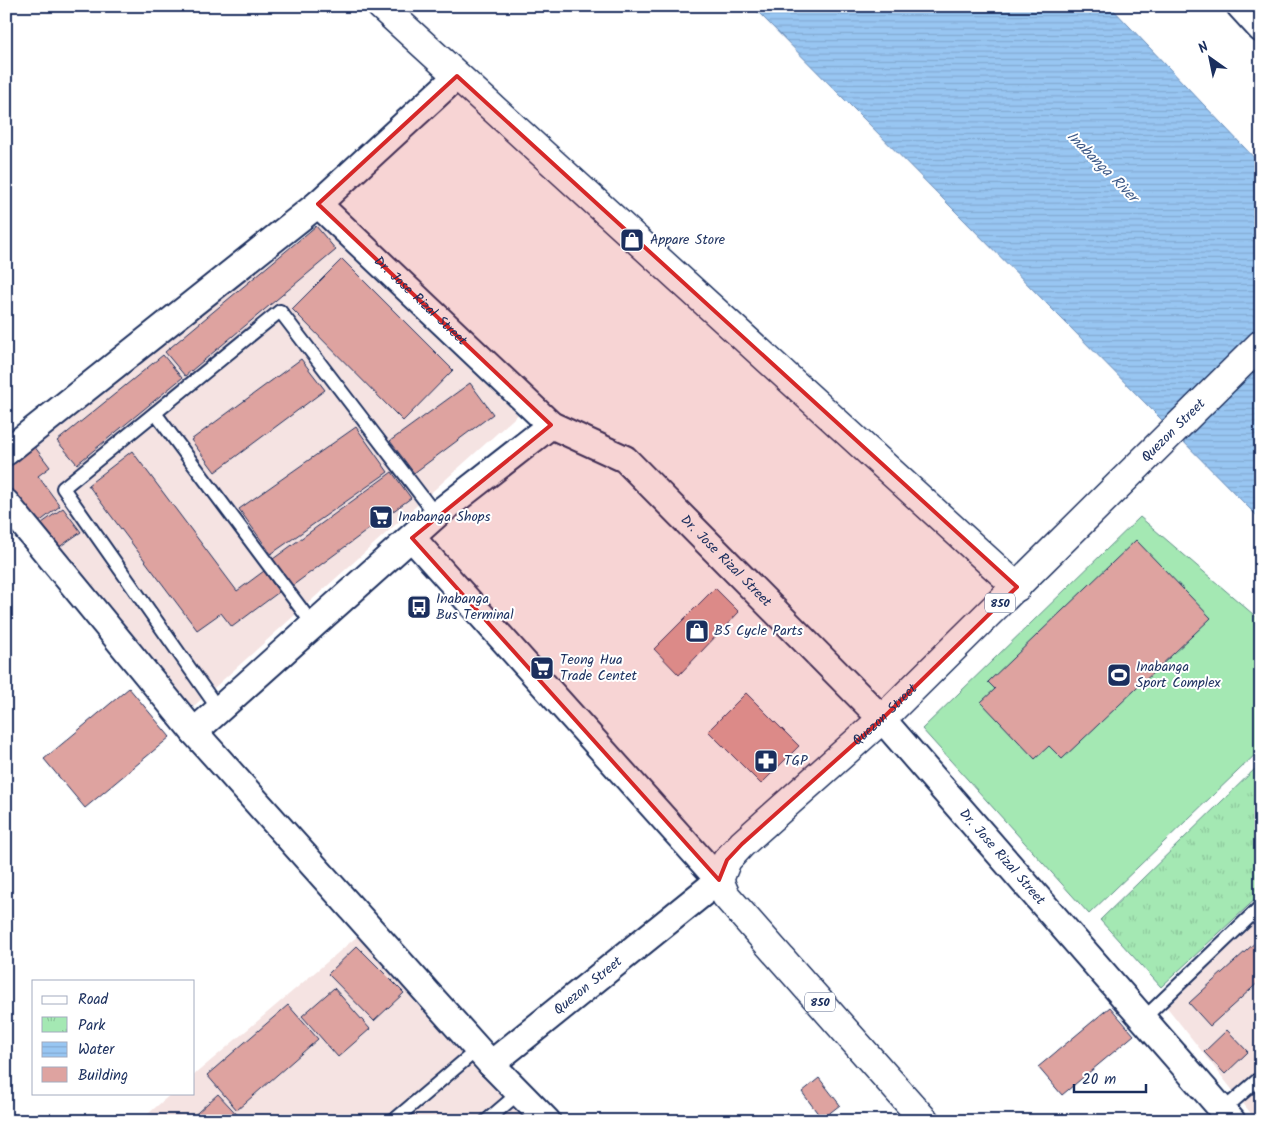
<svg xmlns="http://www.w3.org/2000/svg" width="1267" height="1127" viewBox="0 0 1267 1127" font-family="Kalam,sans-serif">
	<defs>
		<pattern id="park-tufts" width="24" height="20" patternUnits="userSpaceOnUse" patternTransform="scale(1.25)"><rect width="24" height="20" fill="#a4e8b3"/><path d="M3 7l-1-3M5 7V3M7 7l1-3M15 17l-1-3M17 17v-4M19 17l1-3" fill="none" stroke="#8dc79c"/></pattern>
		<pattern id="water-rules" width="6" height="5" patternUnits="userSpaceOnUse" patternTransform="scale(1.25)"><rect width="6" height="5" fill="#98c6f2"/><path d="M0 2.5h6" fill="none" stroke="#82aad2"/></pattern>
	</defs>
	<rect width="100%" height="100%" fill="#fff"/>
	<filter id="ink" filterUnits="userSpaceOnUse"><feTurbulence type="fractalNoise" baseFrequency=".02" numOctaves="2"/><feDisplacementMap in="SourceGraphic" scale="10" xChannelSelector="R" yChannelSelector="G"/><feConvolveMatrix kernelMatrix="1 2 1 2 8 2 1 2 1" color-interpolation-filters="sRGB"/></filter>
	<g filter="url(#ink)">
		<g fill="#f5e3e2">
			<polygon points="325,220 523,410 186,713 6,495 6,462"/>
			<polygon points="1261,916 1261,1121 1257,1121 1166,1006"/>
			<polygon points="360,934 534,1121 140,1121 172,1093 194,1093 194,1075"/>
		</g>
		<polygon fill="url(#park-tufts)" stroke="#608c88" points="1261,763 1261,894 1161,987 1100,920"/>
		<polygon fill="#a4e8b3" stroke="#608c88" points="1140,517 1261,621 1261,749 1089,914 922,729"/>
		<polygon fill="url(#water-rules)" stroke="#668ab7" points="752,6 1110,6 1261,165 1261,520"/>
		<g fill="#dea3a0" stroke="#1b2f5e">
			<polygon points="316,226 336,250 185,376 165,352"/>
			<polygon points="342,259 453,370 403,421 292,309"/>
			<polygon points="163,355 182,378 77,464 57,441"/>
			<polygon points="301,359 325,390 215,472 191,440"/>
			<polygon points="470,383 493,414 414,473 390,441"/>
			<polygon points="356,427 388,472 271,554 239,509"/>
			<polygon points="34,446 50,467 38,476 60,506 34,526 6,489 6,467"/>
			<polygon points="132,451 237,591 264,571 279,592 232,627 221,613 197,630 88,485"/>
			<polygon points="392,472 411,498 292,586 273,559"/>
			<polygon points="63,508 81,532 52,552 35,528"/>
			<polygon points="1136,540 1211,618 1062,759 1049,746 1035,759 981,702 995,689 988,682"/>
			<polygon points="715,588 739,612 679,675 654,649"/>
			<polygon points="129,688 170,737 85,808 44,759"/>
			<polygon points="746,693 799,746 761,784 708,731"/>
			<polygon points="1258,940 1261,943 1261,980 1210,1026 1189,1003"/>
			<polygon points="357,946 404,993 374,1021 328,974"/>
			<polygon points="334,988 370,1029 338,1057 302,1016"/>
			<polygon points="288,1005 318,1039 237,1110 207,1075"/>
			<polygon points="1110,1007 1134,1035 1062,1095 1038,1067"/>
			<polygon points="1227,1030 1248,1052 1225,1074 1204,1052"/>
			<polygon points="819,1078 840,1105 822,1119 802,1092"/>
			<polygon points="218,1094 243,1121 188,1121"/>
		</g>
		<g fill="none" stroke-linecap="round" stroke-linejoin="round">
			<g stroke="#1b2f5e" stroke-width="16">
				<g id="lane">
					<polyline points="155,413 314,626"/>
					<polyline points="219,710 63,488 280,311 436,515"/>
					<polyline points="1143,1019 1261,906"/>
					<polyline points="1223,1110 1261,1077"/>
					<polyline points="393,1121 478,1049"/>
					<polyline points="486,1121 520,1092"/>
				</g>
			</g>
			<g stroke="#1b2f5e" stroke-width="30">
				<g id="street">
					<polyline points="1240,6 1261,29"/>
					<path id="s1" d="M318,204L551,425L625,459L882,719L1232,1121"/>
					<polyline points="6,452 318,204 457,76"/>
					<polyline points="6,503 194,732 491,1064 547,1121"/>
					<polyline points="412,538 719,880 491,1064"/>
					<polyline points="194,732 436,515 551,425"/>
				</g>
			</g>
			<g stroke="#1b2f5e" stroke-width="31">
				<polyline id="secondary" points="381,6 1017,587"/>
			</g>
			<g stroke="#1b2f5e" stroke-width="31">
				<g id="primary">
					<path id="s2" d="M925,1121L726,896L719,880L727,860L742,844L882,719L1261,344"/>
				</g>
			</g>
			<use href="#lane" stroke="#fff" stroke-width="12"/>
			<use href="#street" stroke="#fff" stroke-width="26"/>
			<use href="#secondary" stroke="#fff" stroke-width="28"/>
			<use href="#primary" stroke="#fff" stroke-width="28"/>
		</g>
	</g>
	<path fill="#d62828" fill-opacity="0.2" stroke="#d62828" stroke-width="4" stroke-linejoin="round" d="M457,76L1017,587L882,719L742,844L727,860L719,880L412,538L551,425L318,204Z"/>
	<defs>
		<g id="shop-square" transform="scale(1.25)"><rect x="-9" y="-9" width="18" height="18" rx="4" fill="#1b2f5e" stroke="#fff"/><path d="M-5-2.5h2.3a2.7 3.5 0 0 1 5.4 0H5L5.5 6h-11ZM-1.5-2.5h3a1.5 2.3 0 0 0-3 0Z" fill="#fff"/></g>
		<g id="supermarket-square" transform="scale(1.25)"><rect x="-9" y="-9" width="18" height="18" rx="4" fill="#1b2f5e" stroke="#fff"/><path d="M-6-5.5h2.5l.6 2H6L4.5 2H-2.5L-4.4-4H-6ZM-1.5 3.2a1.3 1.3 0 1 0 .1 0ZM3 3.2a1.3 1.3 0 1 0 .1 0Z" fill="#fff"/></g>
		<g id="bus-square" transform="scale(1.25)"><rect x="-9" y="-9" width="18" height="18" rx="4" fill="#1b2f5e" stroke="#fff"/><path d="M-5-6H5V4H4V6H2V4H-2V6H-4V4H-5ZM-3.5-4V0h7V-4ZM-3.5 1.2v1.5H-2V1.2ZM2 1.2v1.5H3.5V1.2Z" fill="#fff"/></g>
		<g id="stadium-square" transform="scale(1.25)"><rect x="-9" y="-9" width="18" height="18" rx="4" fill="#1b2f5e" stroke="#fff"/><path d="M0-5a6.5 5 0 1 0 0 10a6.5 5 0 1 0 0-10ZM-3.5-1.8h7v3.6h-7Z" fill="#fff"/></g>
		<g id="pharmacy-square" transform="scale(1.25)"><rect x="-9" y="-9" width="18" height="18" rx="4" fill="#1b2f5e" stroke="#fff"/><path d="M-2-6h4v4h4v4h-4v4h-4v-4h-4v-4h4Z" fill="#fff"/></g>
	</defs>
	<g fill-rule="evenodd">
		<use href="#shop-square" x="632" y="240"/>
		<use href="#supermarket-square" x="381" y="517"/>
		<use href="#bus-square" x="419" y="607"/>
		<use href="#shop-square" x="697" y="631"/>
		<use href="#supermarket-square" x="542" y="668"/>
		<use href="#stadium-square" x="1119" y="675"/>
		<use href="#pharmacy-square" x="766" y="761"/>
	</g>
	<g text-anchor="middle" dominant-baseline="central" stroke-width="4" stroke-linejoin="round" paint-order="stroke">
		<g fill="#fff" stroke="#5f6d8e" stroke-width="1">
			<rect x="985" y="593.5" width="30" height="19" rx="4"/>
			<rect x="805" y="992.5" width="30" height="19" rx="4"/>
		</g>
		<g font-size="12" font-weight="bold" fill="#1b2f5e">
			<text x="1000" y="603">850</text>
			<text x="820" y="1002">850</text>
		</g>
		<g font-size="14" fill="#1b2f5e" stroke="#fff" text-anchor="start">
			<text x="650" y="240">Appare Store</text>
			<text x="398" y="517">Inabanga Shops</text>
			<text x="436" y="599">Inabanga<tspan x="436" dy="16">Bus Terminal</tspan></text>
			<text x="714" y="631">B5 Cycle Parts</text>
			<text x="560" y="660">Teong Hua<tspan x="560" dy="16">Trade Centet</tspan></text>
			<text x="1136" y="667">Inabanga<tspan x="1136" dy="16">Sport Complex</tspan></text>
			<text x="784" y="761">TGP</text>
		</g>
		<g font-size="14" fill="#1b2f5e" stroke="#fff">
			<text stroke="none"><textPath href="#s1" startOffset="141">Dr. Jose Rizal Street</textPath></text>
			<text stroke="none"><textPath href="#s2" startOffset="959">Quezon Street</textPath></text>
			<text stroke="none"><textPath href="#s1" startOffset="546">Dr. Jose Rizal Street</textPath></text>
			<text stroke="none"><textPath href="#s2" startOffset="554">Quezon Street</textPath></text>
			<text stroke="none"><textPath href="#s1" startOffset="951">Dr. Jose Rizal Street</textPath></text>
			<text transform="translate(588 986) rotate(-39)">Quezon Street</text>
		</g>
		<g font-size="15" font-style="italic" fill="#405c8a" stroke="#fff">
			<text transform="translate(1102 167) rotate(45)">Inabanga River</text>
		</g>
	</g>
	<rect width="1267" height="1127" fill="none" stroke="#fff" stroke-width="25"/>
	<rect x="12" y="12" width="1242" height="1102" fill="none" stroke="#1b2f5e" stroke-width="2" filter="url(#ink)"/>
	<rect x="32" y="980" width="162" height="115" fill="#ffffff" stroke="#a4acbf"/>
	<rect x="42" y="996" width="25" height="8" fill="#ffffff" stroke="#a4acbf"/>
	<text x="78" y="1004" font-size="15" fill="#1b2f5e">Road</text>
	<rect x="42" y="1017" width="25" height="15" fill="url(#park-tufts)" stroke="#a4acbf"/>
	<text x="78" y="1030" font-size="15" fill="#1b2f5e">Park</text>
	<rect x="42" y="1042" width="25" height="15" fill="url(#water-rules)" stroke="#a4acbf"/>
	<text x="78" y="1054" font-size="15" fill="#1b2f5e">Water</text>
	<rect x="42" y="1067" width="25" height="15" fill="#dea3a0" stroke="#a4acbf"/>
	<text x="78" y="1080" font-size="15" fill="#1b2f5e">Building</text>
	<g transform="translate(1210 58) rotate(327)" stroke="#ffffff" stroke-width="4" paint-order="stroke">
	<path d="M0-4L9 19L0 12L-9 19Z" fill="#1b2f5e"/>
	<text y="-8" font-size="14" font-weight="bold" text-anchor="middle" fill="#1b2f5e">N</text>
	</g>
	<path d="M1074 1084v8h72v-8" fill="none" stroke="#1b2f5e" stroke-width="2.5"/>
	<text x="1082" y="1084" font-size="15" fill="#1b2f5e" stroke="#ffffff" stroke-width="4" paint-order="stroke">20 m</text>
</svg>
